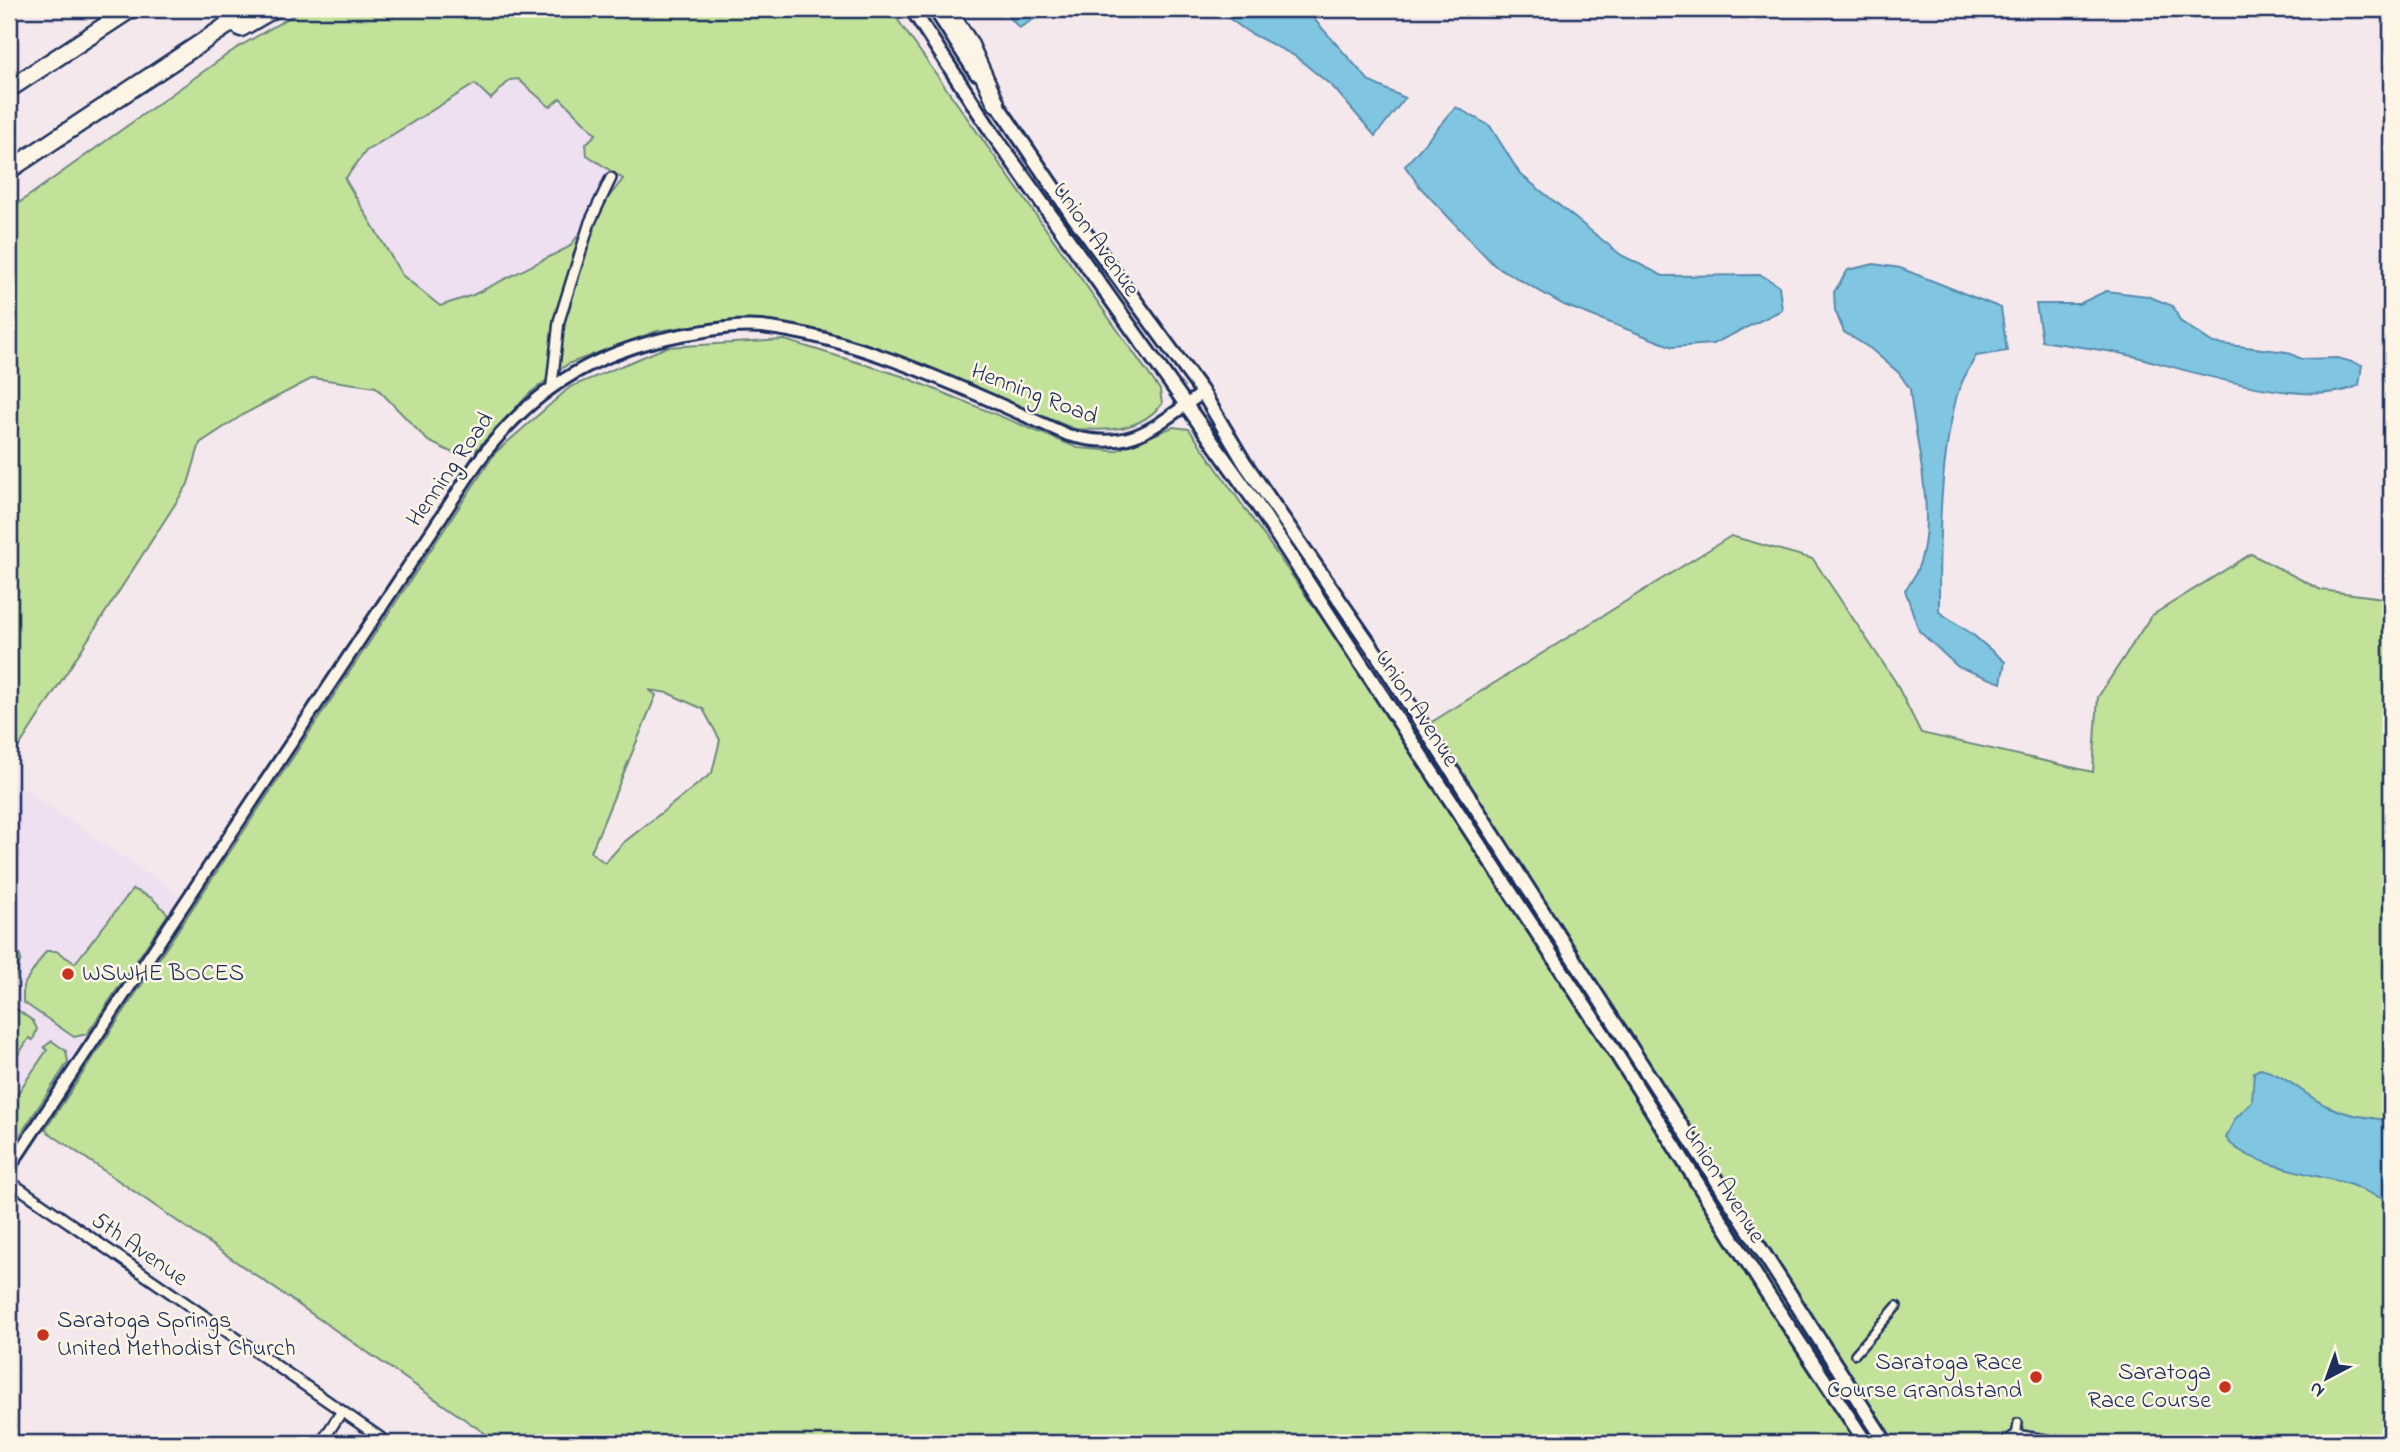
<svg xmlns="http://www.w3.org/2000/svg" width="2400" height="1452" viewBox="0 0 2400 1452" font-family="'Indie Flower',sans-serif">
	<rect width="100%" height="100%" fill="#f4e8ec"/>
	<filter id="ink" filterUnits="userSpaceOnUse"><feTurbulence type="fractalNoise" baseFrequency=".0143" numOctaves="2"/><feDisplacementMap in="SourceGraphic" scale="14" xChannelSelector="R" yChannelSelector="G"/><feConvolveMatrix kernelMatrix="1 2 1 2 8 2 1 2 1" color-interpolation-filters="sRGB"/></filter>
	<g filter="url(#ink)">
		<g fill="#eedff1">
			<polygon points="540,43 624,179 569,247 473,295 440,306 402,276 344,179 366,151"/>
			<polygon points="9,779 180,896 9,1152"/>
		</g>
		<g fill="#c2e29a" stroke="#6e887c" stroke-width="2" fill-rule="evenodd">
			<path d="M304,9H890L1160,390L1162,404C1138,432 1109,431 1075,429L827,331L735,320L657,331L568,364L530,393L476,450L455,454L428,441L376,387L313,378L244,414L200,443L188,484L9,762V210L235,49ZM518,79L550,107L560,98L596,134L586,144L587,155L623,179L569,247L473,295L440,306L402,275L345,179L366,151L475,84L491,99L510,80Z"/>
			<path d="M785,340L902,376L1078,448L1115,451L1173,427L1189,429L1406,738L1731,536L1813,559L1895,681L1921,733L2093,772L2098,697L2151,616L2251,554L2321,590L2391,599V1443H499L45,1130L495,453L570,387L667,347ZM649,690L668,693L703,709L720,740L712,773L623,843L605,863L591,852L656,695Z"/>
			<polygon points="133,889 152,898 168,914 87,1034 74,1037 23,1002 23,986 46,951 56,951 75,963"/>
			<polygon points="11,948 18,952 21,959 13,984 9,981"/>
			<polygon points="9,1004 33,1021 37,1029 33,1040 29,1038 9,1069"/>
			<polygon points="52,1041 66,1051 68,1062 9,1152 9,1106 47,1050 44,1047"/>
		</g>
		<g fill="#80c6e1" stroke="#588aad" stroke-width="2">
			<polygon points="1011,9 1051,9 1019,28 1007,14"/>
			<polygon points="1216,9 1305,9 1370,82 1405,98 1375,136 1333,87 1295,56 1248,32"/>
			<polygon points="1456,107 1490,126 1520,174 1621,255 1663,276 1761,275 1779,286 1782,310 1713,344 1673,347 1564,305 1494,265 1420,187 1405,166"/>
			<path d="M1874,264L1900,268L2001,308L2007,351L1976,356C1969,369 1959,384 1956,399C1939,468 1939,542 1939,612L1972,634L2005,662L2001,683L1958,667L1919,631L1905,590C1946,542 1915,448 1910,389L1899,373L1871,349L1844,332L1835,310L1834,292L1848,270Z"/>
			<path d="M2106,291L2147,296L2173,306L2180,321L2213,343L2287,352L2301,359L2338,358L2362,365L2359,385C2311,411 2186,370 2133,356C2104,349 2072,346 2042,341L2036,304H2079Z"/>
			<path d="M2260,1069C2285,1074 2304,1095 2327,1106C2348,1116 2369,1117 2391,1121V1201C2377,1198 2365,1190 2351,1185C2319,1174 2245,1166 2226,1138L2235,1119L2252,1102L2254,1072Z"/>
		</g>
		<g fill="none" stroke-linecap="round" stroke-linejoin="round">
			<g stroke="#1b2f5e" stroke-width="12">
				<g id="pedestrian">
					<polyline points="1855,1354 1897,1306"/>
					<polyline points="2003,1443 2016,1434 2070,1443"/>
					<polyline points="2015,1443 2018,1423"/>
				</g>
			</g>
			<g stroke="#1b2f5e" stroke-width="14">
				<g id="minor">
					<polyline points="552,385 559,321 590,222 611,178"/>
					<polyline points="9,1181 388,1443"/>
					<polyline points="321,1443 342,1411"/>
				</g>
			</g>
			<g stroke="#1b2f5e" stroke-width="16">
				<path id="tertiary" d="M9,1168L477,463C534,385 604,346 699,332C720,328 741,325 762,327C863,338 975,394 1068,435C1133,453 1152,427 1203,393"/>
			</g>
			<g stroke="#1b2f5e" stroke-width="18">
				<g id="secondary">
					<polyline points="912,9 993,134 1256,503 1617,1055 1765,1290 1866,1443"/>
					<polyline points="935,9 976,73"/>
					<polyline points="992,97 1070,212 1203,393 1244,462 1378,656 1886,1443"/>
				</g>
			</g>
			<g stroke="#1b2f5e" stroke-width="21">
				<g id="motorway">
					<polyline points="947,9 969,43 996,103"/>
					<polyline points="241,28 274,9"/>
					<polyline points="9,89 131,9"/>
					<polyline points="9,170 252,9"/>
				</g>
			</g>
			<use href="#pedestrian" stroke="#fcf5e5" stroke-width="7"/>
			<use href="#minor" stroke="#fcf5e5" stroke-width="9"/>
			<use href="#tertiary" stroke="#fcf5e5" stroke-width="10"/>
			<use href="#secondary" stroke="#fcf5e5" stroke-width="12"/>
			<use href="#motorway" stroke="#fcf5e5" stroke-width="16"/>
		</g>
	</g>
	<g fill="#c8321e" stroke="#fcf5e5" stroke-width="2.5">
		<circle cx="68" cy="974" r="7"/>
		<circle cx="43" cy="1335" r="7"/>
		<circle cx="2036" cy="1377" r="7"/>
		<circle cx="2225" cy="1387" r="7"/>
	</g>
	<g text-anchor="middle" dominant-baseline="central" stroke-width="5" stroke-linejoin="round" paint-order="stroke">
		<g font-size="24" fill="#1b2f5e" stroke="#fcf5e5">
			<text transform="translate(1095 240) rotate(55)">Union Avenue</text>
			<text transform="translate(1034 395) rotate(21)">Henning Road</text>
			<text transform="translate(451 470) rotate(-55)">Henning Road</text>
			<text transform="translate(1416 709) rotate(57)">Union Avenue</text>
			<text transform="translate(1723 1185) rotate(58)">Union Avenue</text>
			<text transform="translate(139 1250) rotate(35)">5th Avenue</text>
		</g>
		<g font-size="24" fill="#1b2f5e" stroke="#fcf5e5" text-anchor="start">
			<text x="82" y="974">WSWHE BOCES</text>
			<text x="57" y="1321">Saratoga Springs<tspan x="57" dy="28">United Methodist Church</tspan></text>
			<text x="2022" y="1363" text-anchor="end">Saratoga Race<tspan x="2022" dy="28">Course Grandstand</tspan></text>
			<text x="2211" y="1373" text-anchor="end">Saratoga<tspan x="2211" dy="28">Race Course</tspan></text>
		</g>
	</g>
	<rect width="2400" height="1452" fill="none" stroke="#fcf5e5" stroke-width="35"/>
	<rect x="18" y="18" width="2365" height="1417" fill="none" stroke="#1b2f5e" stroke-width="2.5" filter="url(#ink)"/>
	<g transform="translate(2327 1378) rotate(221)" stroke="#fcf5e5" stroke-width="5" paint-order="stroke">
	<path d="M0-5L12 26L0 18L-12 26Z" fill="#1b2f5e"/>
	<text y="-10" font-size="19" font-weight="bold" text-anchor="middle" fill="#1b2f5e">N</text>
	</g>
</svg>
